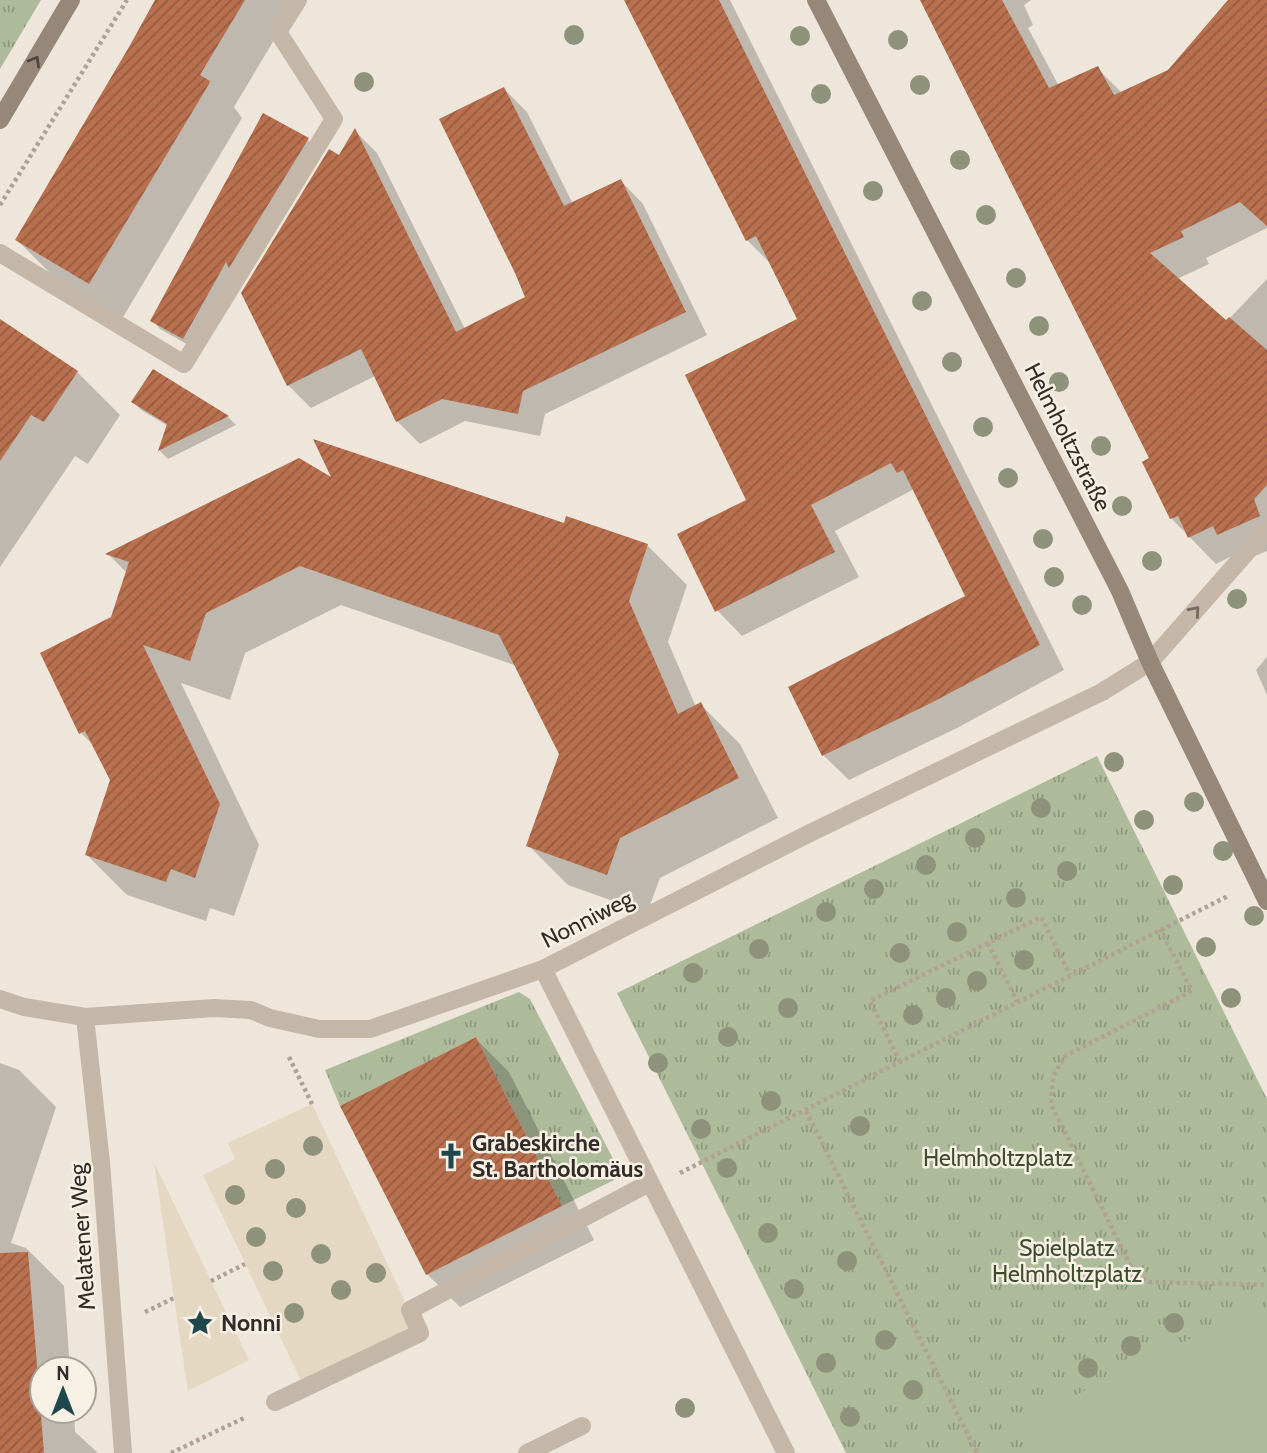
<svg xmlns="http://www.w3.org/2000/svg" width="1267" height="1453" viewBox="0 0 1267 1453" font-family="Cabin,sans-serif">
	<defs>
		<pattern id="grass-tufts" width="24" height="20" patternUnits="userSpaceOnUse" patternTransform="scale(1.75)"><rect width="24" height="20" fill="#aebb9b"/><path d="M3 7l-1-3M5 7V3M7 7l1-3M15 17l-1-3M17 17v-4M19 17l1-3" fill="none" stroke="#8e987e"/></pattern>
		<pattern id="building-hatch" width="6" height="6" patternUnits="userSpaceOnUse" patternTransform="scale(1.75)"><rect width="6" height="6" fill="#b8704e"/><path d="M-1 1l2-2M0 6l6-6M5 7l2-2" fill="none" stroke="#965c41"/></pattern>
	</defs>
	<rect width="100%" height="100%" fill="#eee6da"/>
	<g fill="url(#grass-tufts)">
		<polygon points="0,0 41,0 0,69"/>
		<polygon points="1097,756 1267,1099 1267,1453 846,1453 617,993"/>
		<polygon points="519,992 530,999 622,1176 562,1206 476,1037 374,1089 348,1107 346,1103 340,1106 325,1070"/>
	</g>
	<polygon fill="#aebb9b" points="1254,1307 1267,1332 1267,1453 1042,1453 1025,1420"/>
	<g fill="#e4d8c2">
		<polygon points="312,1104 420,1333 304,1387 203,1175 235,1159 228,1143"/>
		<polygon points="154,1162 249,1360 188,1391 174,1298"/>
	</g>
	<g fill="#0003">
		<polygon points="158,0 298,0 234,107 242,118 123,317 51,274 17,240"/>
		<polygon points="627,0 730,0 1064,670 957,728 849,780 823,755 968,597 914,489 835,531 859,577 742,636 717,610 799,320 771,264 747,240"/>
		<polygon points="922,0 1031,0 1024,5 1033,25 1028,28 1059,86 1097,68 1123,94 1169,71 1230,0 1267,0 1267,228 1206,258 1209,264 1177,279 1226,322 1267,279 1267,551 1245,560 1238,553 1216,564 1171,518 1151,459"/>
		<polygon points="504,89 527,112 573,204 621,181 643,204 707,335 545,414 540,436 465,421 420,444 397,421 375,376 311,408 288,385 243,293 340,158 355,131 377,153 465,329 527,298"/>
		<polygon points="308,140 316,149 192,347 160,329 152,320"/>
		<polygon points="0,321 77,372 120,415 88,464 75,456 0,567"/>
		<polygon points="153,372 228,417 236,425 168,459 160,451 168,426 141,410 133,402"/>
		<polygon points="335,482 566,525 647,545 687,585 668,642 696,707 700,704 740,744 778,818 660,878 647,913 568,885 528,845 560,754 517,666 341,605 245,653 230,700 181,683 259,845 234,916 210,908 206,921 127,895 87,855 112,780 95,747 81,733 127,573 108,554"/>
		<polygon points="1267,657 1267,695 1256,670"/>
		<polygon points="476,1039 509,1072 594,1240 460,1307 427,1274"/>
		<polygon points="0,1063 19,1070 56,1107 11,1243 26,1248 64,1286 70,1369 42,1369 42,1411 74,1411 75,1432 98,1453 0,1453"/>
	</g>
	<g fill="url(#building-hatch)">
		<polygon points="155,0 245,0 200,75 210,81 209,84 89,284 15,240 129,47"/>
		<polygon points="624,0 719,0 1040,645 931,703 822,756 788,687 965,596 903,470 897,473 891,463 811,505 835,552 715,612 677,534 746,500 685,375 797,319 756,236 746,241"/>
		<polygon points="920,0 1002,0 1049,88 1098,66 1114,95 1168,70 1228,0 1267,0 1267,226 1240,202 1181,231 1184,237 1150,253 1226,320 1229,317 1267,350 1267,485 1254,499 1260,516 1217,535 1213,526 1188,538 1178,516 1170,519 1142,462 1149,458"/>
		<polygon points="504,87 564,206 621,179 686,312 523,391 518,414 442,399 396,422 361,349 287,386 241,293 329,149 339,155 355,128 456,332 525,297 515,273 439,119"/>
		<polygon points="263,113 309,138 229,268 226,262 183,339 150,321"/>
		<polygon points="0,319 78,371 44,422 31,415 0,461"/>
		<polygon points="153,369 229,416 158,451 167,424 131,402"/>
		<polygon points="313,439 564,523 566,516 648,544 629,601 678,714 701,702 739,778 620,838 607,875 526,846 559,754 499,635 300,566 206,613 190,661 143,645 220,804 195,878 171,869 166,882 85,855 110,780 85,731 79,734 40,653 111,617 129,562 105,554 299,458 331,477"/>
		<polygon points="476,1037 562,1206 426,1275 340,1106"/>
		<polygon points="28,1252 44,1453 0,1453 0,1253"/>
	</g>
	<g fill="none" stroke-linecap="round" stroke-linejoin="round">
		<g stroke="#b0a192" stroke-width="4.5" stroke-dasharray="3.5 3.5" stroke-linecap="butt">
			<polyline points="0,205 127,0"/>
			<polyline points="1160,929 1192,991 1065,1056 1053,1077 1051,1104 1134,1273 1149,1282 1267,1285"/>
			<polyline points="988,943 1017,1002"/>
			<polyline points="289,1057 312,1104"/>
			<polyline points="900,1062 870,1001 1041,917 1070,975"/>
			<polyline points="806,1111 977,1453"/>
			<polyline points="680,1173 1228,896"/>
			<polyline points="211,1281 245,1264"/>
			<polyline points="145,1312 174,1298"/>
			<polyline points="171,1453 246,1417"/>
		</g>
		<g stroke="#c4b7a7" stroke-width="18">
			<polyline points="0,253 184,364 334,119 278,32 298,0"/>
			<polyline points="275,1402 420,1333 410,1310 649,1183"/>
			<polyline points="527,1453 582,1426"/>
		</g>
		<g stroke="#c4b7a7" stroke-width="18">
			<polyline points="543,969 786,1453"/>
			<polyline points="0,999 24,1007 85,1017 214,1008 251,1010 270,1018 319,1029 370,1029 543,969 808,834 1102,692 1150,662 1267,529"/>
			<polyline points="85,1017 101,1162 123,1453"/>
		</g>
		<g stroke="#978779" stroke-width="18">
			<polyline points="816,0 1120,591 1150,662 1267,901"/>
			<polyline points="0,120 71,0"/>
		</g>
	</g>
	<g fill="#8e927b">
		<circle cx="574" cy="35" r="10"/>
		<circle cx="800" cy="36" r="10"/>
		<circle cx="898" cy="40" r="10"/>
		<circle cx="364" cy="82" r="10"/>
		<circle cx="920" cy="85" r="10"/>
		<circle cx="821" cy="94" r="10"/>
		<circle cx="960" cy="160" r="10"/>
		<circle cx="873" cy="191" r="10"/>
		<circle cx="986" cy="215" r="10"/>
		<circle cx="1016" cy="278" r="10"/>
		<circle cx="922" cy="301" r="10"/>
		<circle cx="1039" cy="326" r="10"/>
		<circle cx="952" cy="362" r="10"/>
		<circle cx="1059" cy="382" r="10"/>
		<circle cx="983" cy="427" r="10"/>
		<circle cx="1101" cy="446" r="10"/>
		<circle cx="1008" cy="478" r="10"/>
		<circle cx="1122" cy="506" r="10"/>
		<circle cx="1043" cy="539" r="10"/>
		<circle cx="1152" cy="561" r="10"/>
		<circle cx="1054" cy="577" r="10"/>
		<circle cx="1237" cy="599" r="10"/>
		<circle cx="1082" cy="605" r="10"/>
		<circle cx="1114" cy="762" r="10"/>
		<circle cx="1194" cy="802" r="10"/>
		<circle cx="1041" cy="808" r="10"/>
		<circle cx="1144" cy="820" r="10"/>
		<circle cx="975" cy="838" r="10"/>
		<circle cx="1223" cy="851" r="10"/>
		<circle cx="926" cy="865" r="10"/>
		<circle cx="1067" cy="871" r="10"/>
		<circle cx="1173" cy="885" r="10"/>
		<circle cx="874" cy="889" r="10"/>
		<circle cx="1016" cy="898" r="10"/>
		<circle cx="826" cy="912" r="10"/>
		<circle cx="1254" cy="916" r="10"/>
		<circle cx="957" cy="932" r="10"/>
		<circle cx="1206" cy="947" r="10"/>
		<circle cx="759" cy="949" r="10"/>
		<circle cx="900" cy="953" r="10"/>
		<circle cx="1024" cy="960" r="10"/>
		<circle cx="693" cy="973" r="10"/>
		<circle cx="977" cy="981" r="10"/>
		<circle cx="946" cy="998" r="10"/>
		<circle cx="1231" cy="998" r="10"/>
		<circle cx="788" cy="1008" r="10"/>
		<circle cx="913" cy="1015" r="10"/>
		<circle cx="728" cy="1037" r="10"/>
		<circle cx="658" cy="1063" r="10"/>
		<circle cx="771" cy="1101" r="10"/>
		<circle cx="860" cy="1126" r="10"/>
		<circle cx="701" cy="1129" r="10"/>
		<circle cx="313" cy="1146" r="10"/>
		<circle cx="727" cy="1168" r="10"/>
		<circle cx="275" cy="1169" r="10"/>
		<circle cx="235" cy="1195" r="10"/>
		<circle cx="296" cy="1208" r="10"/>
		<circle cx="768" cy="1233" r="10"/>
		<circle cx="256" cy="1237" r="10"/>
		<circle cx="321" cy="1254" r="10"/>
		<circle cx="847" cy="1261" r="10"/>
		<circle cx="273" cy="1271" r="10"/>
		<circle cx="376" cy="1273" r="10"/>
		<circle cx="794" cy="1289" r="10"/>
		<circle cx="341" cy="1290" r="10"/>
		<circle cx="294" cy="1313" r="10"/>
		<circle cx="1174" cy="1323" r="10"/>
		<circle cx="885" cy="1340" r="10"/>
		<circle cx="1131" cy="1346" r="10"/>
		<circle cx="826" cy="1363" r="10"/>
		<circle cx="1088" cy="1368" r="10"/>
		<circle cx="913" cy="1390" r="10"/>
		<circle cx="685" cy="1408" r="10"/>
		<circle cx="850" cy="1417" r="10"/>
	</g>
	<defs><path id="oneway-chevron" d="M-2-3.5L2.5 0L-2 3.5" fill="none" stroke-width="1.6" stroke-linecap="round" stroke-linejoin="round" transform="scale(1.75)"/></defs>
	<use stroke="#504740" href="#oneway-chevron" transform="translate(35 61) rotate(-60)"/>
	<use stroke="#746a61" href="#oneway-chevron" transform="translate(1195 611) rotate(-49)"/>
	<defs>
		<g id="church-bare" transform="scale(2.1)"><path d="M-1.2-6h2.4v3.5h3.3v2.4h-3.3V6h-2.4V-.1h-3.3v-2.4h3.3Z" fill="#21474e" stroke="#f6f0e5" stroke-width="2.5" paint-order="stroke"/></g>
		<g id="sight-bare" transform="scale(2.1)"><path d="M0-6L1.8-2.2L6-1.7L2.9 1.2L3.7 5.4L0 3.3L-3.7 5.4L-2.9 1.2L-6-1.7L-1.8-2.2Z" fill="#21474e" stroke="#f6f0e5" stroke-width="2.5" paint-order="stroke"/></g>
	</defs>
	<g fill-rule="evenodd">
		<use href="#church-bare" x="451" y="1156"/>
		<use href="#sight-bare" x="200" y="1323"/>
	</g>
	<g text-anchor="middle" dominant-baseline="central" stroke-width="5" stroke-linejoin="round" paint-order="stroke">
		<g font-size="23" fill="#322b27" stroke="#f6f0e5">
			<text transform="translate(1068 437) rotate(63)">Helmholtzstraße</text>
			<text transform="translate(587 919) rotate(-27)">Nonniweg</text>
			<text transform="translate(82 1237) rotate(-94)">Melatener Weg</text>
		</g>
		<g font-size="23" font-weight="bold" fill="#322b27" stroke="#f6f0e5" text-anchor="start">
			<text x="472" y="1143">Grabeskirche<tspan x="472" dy="26">St. Bartholomäus</tspan></text>
			<text x="221" y="1323">Nonni</text>
		</g>
		<g font-size="23" fill="#3f4d2d" stroke="#f6f0e5">
			<text x="998" y="1158">Helmholtzplatz</text>
			<text x="1067" y="1248">Spielplatz<tspan x="1067" dy="26">Helmholtzplatz</tspan></text>
		</g>
	</g>
	<g transform="translate(63 1390)"><circle r="33" fill="#f6f0e5" stroke="#a8a199" stroke-width="2"/>
	<path d="M0-5L12 26L0 18L-12 26Z" fill="#21474e"/>
	<text y="-10" font-size="19" font-weight="bold" text-anchor="middle" fill="#322b27">N</text>
	</g>
</svg>
